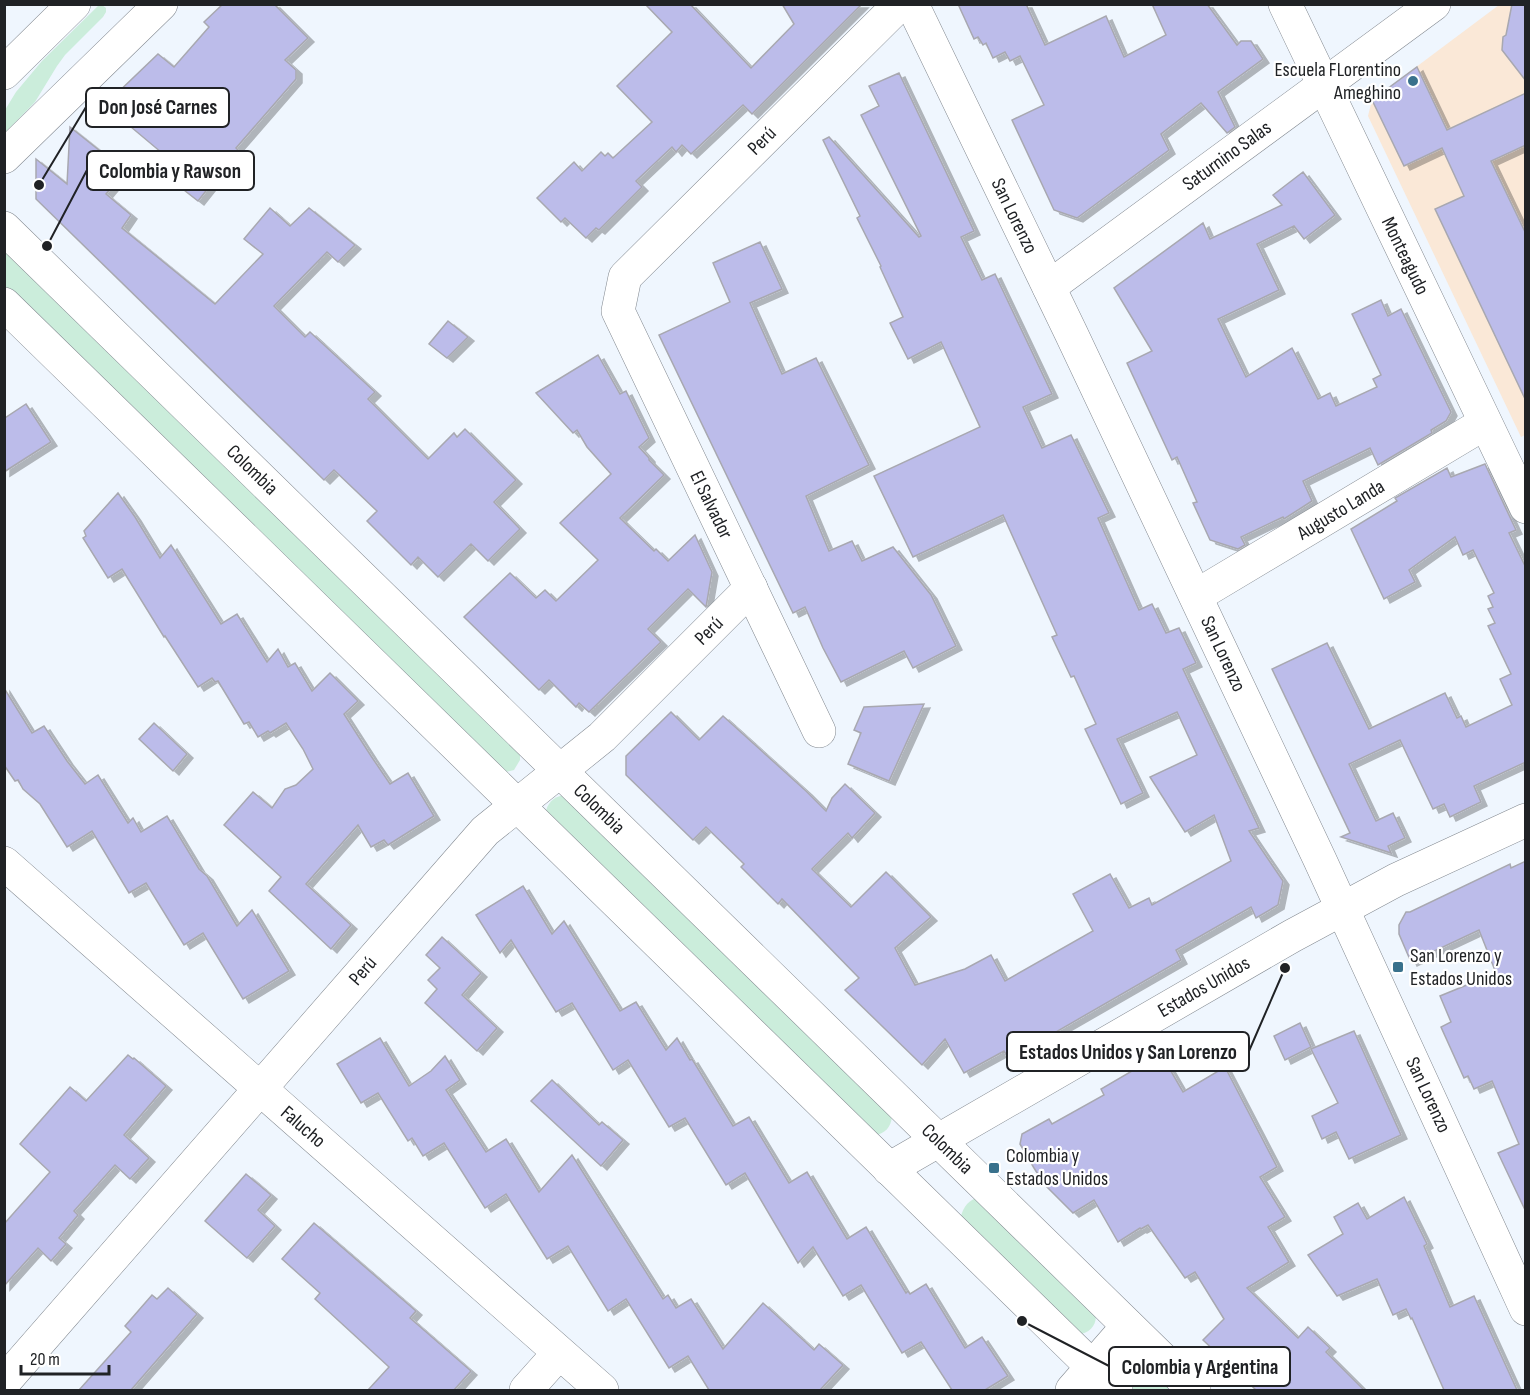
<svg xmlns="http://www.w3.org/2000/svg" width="1530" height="1395" viewBox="0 0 1530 1395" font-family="'Sofia Sans Condensed',sans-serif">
	<defs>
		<filter id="shadow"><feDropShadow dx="6" dy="4" stdDeviation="0" flood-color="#0004"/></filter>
	</defs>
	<rect width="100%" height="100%" fill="#eff6fe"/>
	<polygon fill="#fae8d7" points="1499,5 1525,5 1525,435 1521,437 1368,116 1372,100"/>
	<g fill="#cbeddb">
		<polygon points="99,5 102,5 106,8 106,12 103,17 65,55 57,66 35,102 5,133 5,110 16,92 42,61"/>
		<polygon points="10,253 520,752 520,760 514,770 502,773 5,286 4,254"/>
		<path d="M564,795L892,1116C891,1128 885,1133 874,1136L545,815C547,803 553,797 564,795Z"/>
		<path d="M976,1198L1096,1315C1096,1327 1089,1333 1077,1335L960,1220C962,1210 966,1202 976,1198Z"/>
		<path d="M1142,1360L1173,1390H1134L1124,1381C1126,1369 1132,1364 1142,1360Z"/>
	</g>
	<g fill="#bcbcea" stroke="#a8a8b0" stroke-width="1.5" filter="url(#shadow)">
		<polygon points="223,4 274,4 308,38 285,60 296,70 296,79 236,148 239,151 215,184 213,182 198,201 165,175 174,163 131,127 135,122 110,100 158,54 174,67 209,27 204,22"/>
		<polygon points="645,4 690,4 751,68 794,24 782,4 862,4 752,114 743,105 691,154 682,145 676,152 672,147 636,181 642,187 599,230 596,228 586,238 565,218 561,222 537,198 574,162 582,171 601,152 605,156 608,153 613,158 652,122 617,86 672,32"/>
		<polygon points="958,4 1026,4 1045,45 1106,16 1124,57 1166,35 1152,4 1207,4 1237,45 1241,41 1251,41 1263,59 1218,92 1235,127 1227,133 1201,103 1161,134 1169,150 1077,218 1054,210 1012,120 1044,105 1020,56 1010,61 1005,52 993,58 986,43 983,45 978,37 974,39"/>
		<polygon points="1512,4 1526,4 1526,81 1502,50 1503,37 1506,35"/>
		<polygon points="1417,67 1447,130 1526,93 1526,145 1491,161 1526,234 1526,401 1435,209 1464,196 1442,148 1404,166 1372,100"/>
		<polygon points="899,73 974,231 961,237 982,280 995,274 1052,394 1023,407 1042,448 1071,435 1109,513 1098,518 1139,610 1152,604 1166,633 1179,628 1196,663 1183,669 1259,828 1249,831 1283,881 1278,905 1256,918 1251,907 1176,950 1181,960 1009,1059 1004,1051 964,1073 945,1039 922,1065 845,990 859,978 782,899 778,904 741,867 744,864 706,827 693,840 626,775 626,756 671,712 699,740 723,716 806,791 826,811 832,798 845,784 875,813 852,838 848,833 812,869 851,907 886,872 931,917 895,948 915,985 965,969 991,955 1005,981 1093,931 1073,894 1110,874 1129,908 1149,898 1152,905 1231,861 1214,815 1185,832 1150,777 1197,755 1177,712 1117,739 1143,793 1121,804 1085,729 1096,724 1074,676 1071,677 1052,637 1057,635 1003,515 913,557 874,476 980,427 941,342 908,359 890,323 903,317 880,267 881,266 857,218 860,216 823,140 829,137 919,237 921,236 861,115 879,106 869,86"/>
		<polygon points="70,127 110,159 102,170 116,182 106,194 131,215 122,228 215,304 263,254 244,239 270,208 290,226 309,208 355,245 338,262 327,252 274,306 305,337 310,332 375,392 368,399 428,459 454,433 457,437 465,429 516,480 494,502 520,529 488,561 471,544 438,577 418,557 411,565 367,521 377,511 334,470 324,480 36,199 36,159 67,184"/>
		<polygon points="1303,172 1335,215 1304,239 1294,226 1257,244 1279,290 1218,319 1246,377 1292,348 1318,399 1330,393 1336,406 1377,387 1373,379 1381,375 1352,314 1381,300 1388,316 1401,309 1451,412 1446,421 1431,430 1432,433 1378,465 1370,448 1303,481 1312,501 1284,519 1283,517 1241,537 1245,545 1238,549 1210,540 1193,503 1197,502 1177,457 1172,460 1127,363 1152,351 1114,288 1203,223 1210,239 1282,205 1273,195"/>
		<polygon points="760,242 782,289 750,303 782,374 816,358 869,465 806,496 829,551 852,541 862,561 893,547 931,595 956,646 913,668 904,651 841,682 823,648 805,607 793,613 659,335 730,302 713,263"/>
		<polygon points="448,321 468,337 447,358 429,344"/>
		<polygon points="598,355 620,394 626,391 649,438 639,447 649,458 649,460 664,475 620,518 654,551 656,549 668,561 695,535 712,572 706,607 688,589 648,629 661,642 589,712 579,703 576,707 549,680 539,690 464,617 510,573 536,598 545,590 556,601 598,560 560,523 611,474 587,447 577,430 573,433 536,393"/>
		<polygon points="26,404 51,442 4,472 5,418"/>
		<polygon points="1485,464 1516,530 1509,533 1526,568 1526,762 1474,786 1481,802 1450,817 1444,804 1433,809 1400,740 1349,764 1376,821 1393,813 1405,838 1388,846 1391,853 1341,837 1350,833 1272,669 1327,643 1369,729 1445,693 1457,718 1461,716 1466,727 1512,705 1500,679 1511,674 1488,626 1495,623 1488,609 1493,607 1488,596 1494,593 1473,550 1463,555 1455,537 1409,570 1415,582 1384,599 1351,529 1397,501 1395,498 1447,468 1451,477"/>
		<polygon points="118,493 135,517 160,558 171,545 221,624 237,614 267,662 278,649 288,667 295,663 312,691 330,673 358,701 344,714 371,756 390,784 408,773 434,816 388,845 384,840 371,847 358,825 306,884 351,925 331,949 269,891 281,877 224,825 253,792 272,808 285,789 296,785 313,769 303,749 286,723 270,733 268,731 258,737 249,722 244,724 218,681 215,682 212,678 198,687 165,636 164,637 122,569 108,578 83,538 86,536 84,531"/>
		<polygon points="4,688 32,733 44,726 67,761 85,784 98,775 128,823 133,818 141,832 167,816 199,869 207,876 237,926 252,910 289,971 243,999 203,933 184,945 146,883 129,893 92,831 67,847 40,804 23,789 18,780 15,781 4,765"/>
		<polygon points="924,704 889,781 848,764 861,733 854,730 864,707"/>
		<polygon points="154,723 187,754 173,771 139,739"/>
		<polygon points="1526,861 1526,1212 1498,1153 1519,1144 1492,1081 1474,1089 1468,1076 1464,1078 1441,1027 1451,1022 1440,996 1496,973 1479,930 1411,962 1399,934 1399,925 1406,912 1410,912 1510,864 1511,868"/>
		<polygon points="523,886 552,934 564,921 620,1011 636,1002 666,1050 677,1038 690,1060 692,1059 733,1126 749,1117 789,1183 807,1172 847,1239 866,1227 906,1293 908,1291 910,1294 926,1284 965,1348 982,1337 1008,1376 985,1390 952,1390 921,1342 902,1353 861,1285 843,1296 813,1247 798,1263 745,1173 726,1185 685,1118 669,1127 628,1060 613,1070 572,1003 556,1012 511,940 500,953 476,915"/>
		<polygon points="442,937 481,973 462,995 497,1028 477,1051 425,1003 437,989 428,980 440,968 426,955"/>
		<polygon points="1300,1023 1311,1047 1285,1060 1274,1036"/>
		<polygon points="1354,1031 1401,1135 1349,1159 1336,1132 1322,1139 1312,1116 1338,1103 1311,1049"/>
		<polygon points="380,1038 409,1086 431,1071 445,1056 460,1080 446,1090 486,1152 506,1139 539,1192 572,1155 663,1299 668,1295 676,1308 691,1299 723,1349 763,1303 814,1350 819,1344 843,1365 820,1390 709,1390 688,1356 669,1368 626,1299 608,1311 568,1246 547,1259 506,1194 485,1208 444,1143 423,1156 412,1138 408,1141 378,1093 361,1103 337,1064"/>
		<polygon points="1161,1054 1183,1092 1225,1067 1277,1167 1260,1177 1285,1217 1268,1227 1289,1262 1247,1288 1298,1338 1308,1327 1330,1348 1326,1352 1364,1390 1256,1390 1203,1340 1224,1319 1195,1272 1185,1278 1148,1225 1141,1229 1140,1228 1118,1242 1094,1200 1073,1213 1044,1184 1034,1168 1020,1144 1022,1134 1049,1119 1052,1124 1104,1095 1101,1089"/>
		<polygon points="128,1055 133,1059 134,1058 166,1086 124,1135 149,1158 130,1179 115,1165 74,1211 78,1215 59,1238 66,1244 51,1261 38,1248 4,1286 4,1224 50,1172 20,1144 70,1087 86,1101"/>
		<polygon points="552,1080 599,1125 602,1122 623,1140 601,1166 531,1101"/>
		<polygon points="246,1174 271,1195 258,1210 275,1226 247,1258 205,1221"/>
		<polygon points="1404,1197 1427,1244 1424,1246 1450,1307 1474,1296 1517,1390 1444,1390 1412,1318 1411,1319 1406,1309 1393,1315 1377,1279 1337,1296 1308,1255 1343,1234 1334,1217 1358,1203 1367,1219"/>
		<polygon points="314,1223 416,1311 410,1318 471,1371 454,1390 368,1390 389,1367 315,1299 320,1293 282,1259"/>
		<polygon points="168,1288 197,1314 131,1390 79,1390 131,1332 125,1326 152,1295 157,1299"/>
	</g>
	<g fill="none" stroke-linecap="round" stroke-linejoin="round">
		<g stroke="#838990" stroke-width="34">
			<g id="street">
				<polyline points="1285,4 1526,507"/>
				<polyline points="4,228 1194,1390"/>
				<polyline points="1049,287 1434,4"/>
				<polyline points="4,304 1116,1390"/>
				<polyline points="1196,596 1485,423"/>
				<polyline points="819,731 618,311 625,277 900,4"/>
				<polyline points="4,863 602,1390"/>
				<polyline points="889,1169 1292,936 1396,880 1526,820"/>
				<polyline points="4,1382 485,831 602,737 751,588"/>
				<polyline points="526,1390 559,1353"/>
				<polyline points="1072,1390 1128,1326"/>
			</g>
		</g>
		<g stroke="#838990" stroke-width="34">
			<polyline id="secondary" points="912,4 1071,333 1320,860 1526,1309"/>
		</g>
		<g stroke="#838990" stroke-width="34">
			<g id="primary">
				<polyline points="4,73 74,4"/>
				<polyline points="4,157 161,4"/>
			</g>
		</g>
		<use href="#street" stroke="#fff" stroke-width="33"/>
		<use href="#secondary" stroke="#fff" stroke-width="33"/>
		<use href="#primary" stroke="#fff" stroke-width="33"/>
	</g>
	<g fill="#39718c" stroke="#fff" stroke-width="2">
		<circle cx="1413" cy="81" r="6"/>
		<rect x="1392" y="961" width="12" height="12" rx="3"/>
		<rect x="988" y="1162" width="12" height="12" rx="3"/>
	</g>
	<g text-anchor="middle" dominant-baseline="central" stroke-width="4.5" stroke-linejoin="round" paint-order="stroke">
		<g font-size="20" fill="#202225" stroke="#fff" text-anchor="start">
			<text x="1401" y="70" text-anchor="end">Escuela FLorentino<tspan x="1401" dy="23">Ameghino</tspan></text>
			<text x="1410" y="956">San Lorenzo y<tspan x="1410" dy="23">Estados Unidos</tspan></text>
			<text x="1006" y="1156">Colombia y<tspan x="1006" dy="23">Estados Unidos</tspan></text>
		</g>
		<g font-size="20" fill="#202225" stroke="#fff">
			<text transform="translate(762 141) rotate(-45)">Perú</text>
			<text transform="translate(1227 156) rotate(-36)">Saturnino Salas</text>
			<text transform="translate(1014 216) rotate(64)">San Lorenzo</text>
			<text transform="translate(1405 256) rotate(64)">Monteagudo</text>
			<text transform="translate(252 470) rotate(44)">Colombia</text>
			<text transform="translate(711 505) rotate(64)">El Salvador</text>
			<text transform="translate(1341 510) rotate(-31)">Augusto Landa</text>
			<text transform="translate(709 631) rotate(-45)">Perú</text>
			<text transform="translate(1223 654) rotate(65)">San Lorenzo</text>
			<text transform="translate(599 809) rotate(44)">Colombia</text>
			<text transform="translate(363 971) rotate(-49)">Perú</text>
			<text transform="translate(1204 987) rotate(-30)">Estados Unidos</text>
			<text transform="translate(1428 1095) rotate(65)">San Lorenzo</text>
			<text transform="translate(303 1127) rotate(41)">Falucho</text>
			<text transform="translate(947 1149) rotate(44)">Colombia</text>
		</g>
	</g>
	<path fill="none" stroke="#202225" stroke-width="2" d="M39 185L86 107M47 246L87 170M1285 968L1249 1051M1022 1321L1109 1366"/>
	<g fill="#202225" stroke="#fff" stroke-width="2">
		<circle cx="39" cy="185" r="6"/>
		<circle cx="47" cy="246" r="6"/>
		<circle cx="1285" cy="968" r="6"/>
		<circle cx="1022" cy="1321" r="6"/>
	</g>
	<g fill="#fff" stroke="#202225" stroke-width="2">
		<rect x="86" y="88" width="143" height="39" rx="6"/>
		<rect x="87" y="151" width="167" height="39" rx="6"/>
		<rect x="1007" y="1032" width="242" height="39" rx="6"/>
		<rect x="1109" y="1347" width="181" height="39" rx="6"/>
	</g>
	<g font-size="21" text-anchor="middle" font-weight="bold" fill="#202225">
		<text x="158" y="114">Don José Carnes</text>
		<text x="170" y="178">Colombia y Rawson</text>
		<text x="1128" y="1059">Estados Unidos y San Lorenzo</text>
		<text x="1200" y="1374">Colombia y Argentina</text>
	</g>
	<rect width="1530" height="1395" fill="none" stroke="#202225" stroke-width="12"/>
	<path d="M21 1365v9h88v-9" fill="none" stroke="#202225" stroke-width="3"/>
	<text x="30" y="1365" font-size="18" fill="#202225" stroke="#ffffff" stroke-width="4.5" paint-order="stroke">20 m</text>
</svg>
